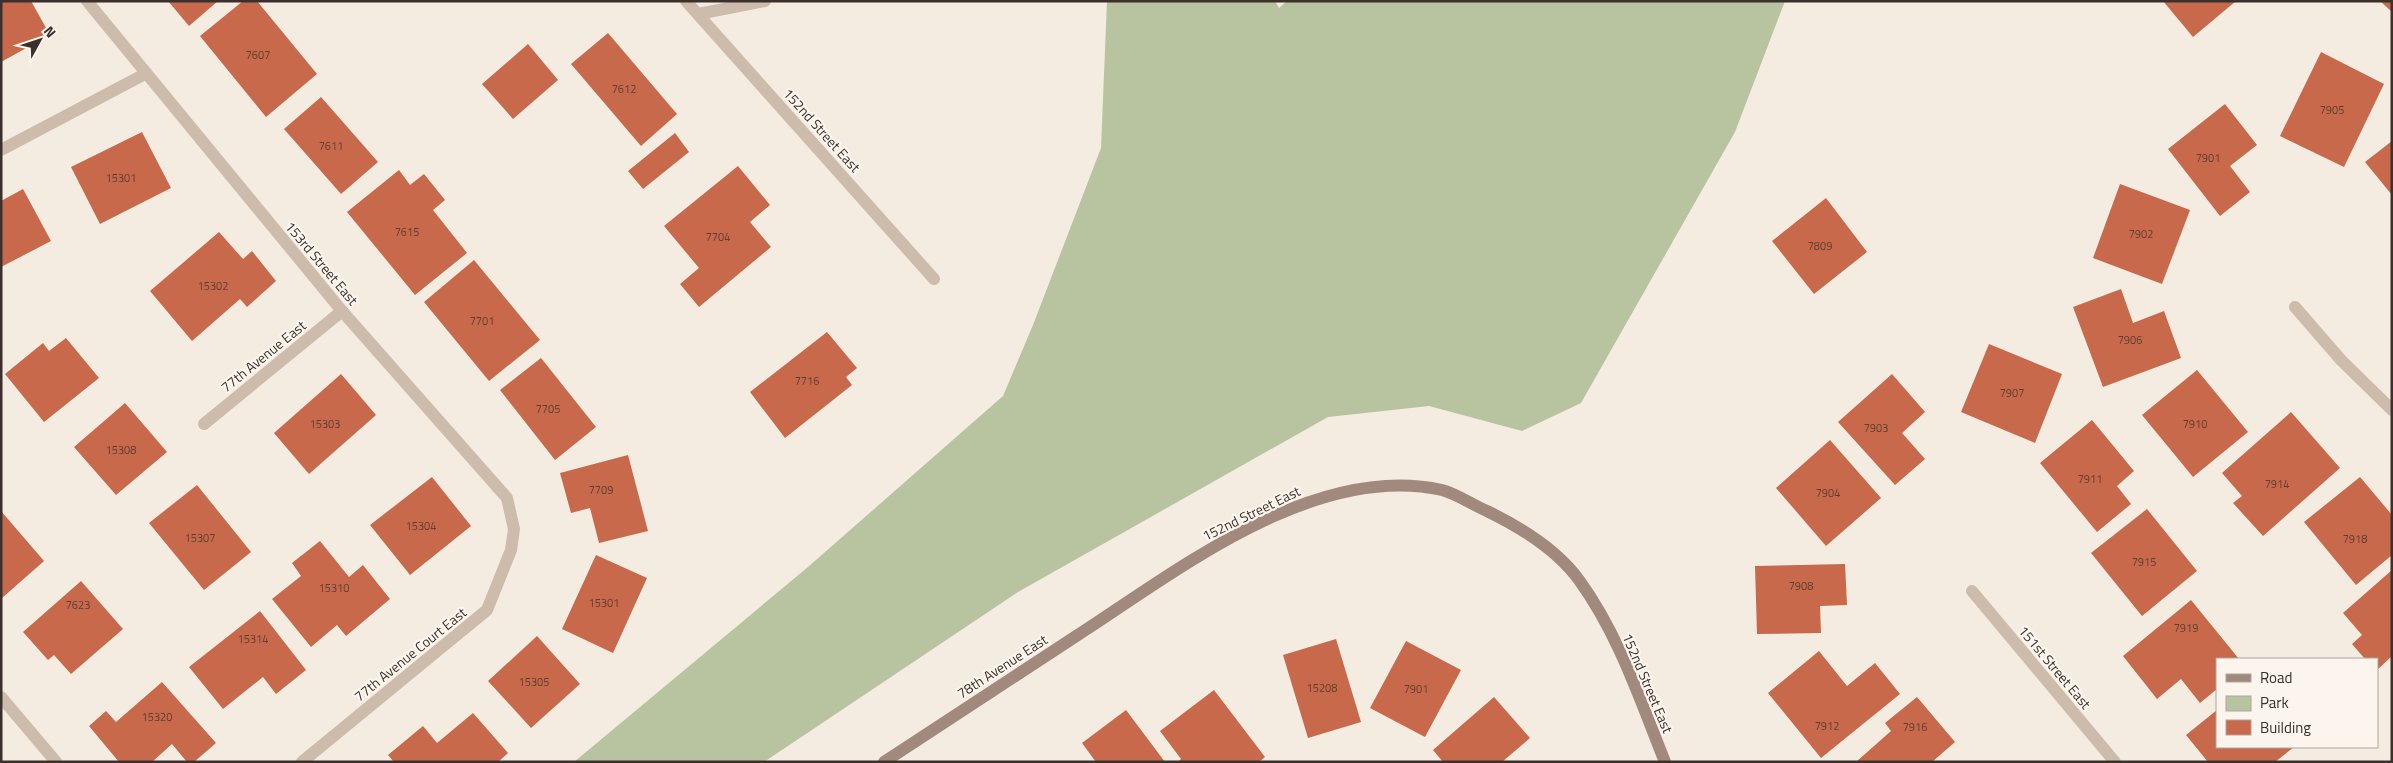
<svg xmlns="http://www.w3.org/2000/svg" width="2393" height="763" viewBox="0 0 2393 763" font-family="'Titillium Web',sans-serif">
	<rect width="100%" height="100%" fill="#f4ebe1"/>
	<polygon fill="#b8c4a0" points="1107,1 1275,1 1279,8 1287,1 1785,1 1735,132 1581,403 1522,431 1429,406 1328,417 1018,592 764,762 574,762 808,567 1003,396 1033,325 1101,148"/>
	<g fill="#c8694b">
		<polygon points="1,1 31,1 50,35 1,62"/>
		<polygon points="168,1 218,1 189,26"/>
		<polygon points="243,1 257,1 317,74 266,117 200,36"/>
		<polygon points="2163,1 2236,1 2193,37"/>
		<polygon points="2380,1 2392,1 2392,10 2391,11"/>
		<polygon points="608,33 677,114 641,146 571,64"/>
		<polygon points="528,44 558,80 513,119 482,84"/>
		<polygon points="2321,52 2384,84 2344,167 2280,136"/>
		<polygon points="321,97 378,162 341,194 284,129"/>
		<polygon points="2225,104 2257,145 2230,166 2250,192 2220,216 2168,149"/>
		<polygon points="142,132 171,188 100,224 71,167"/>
		<polygon points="675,133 689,152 643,189 628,171"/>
		<polygon points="2392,141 2392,195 2365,162"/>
		<polygon points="738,166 770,205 750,222 771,247 699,307 680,284 699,268 664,226"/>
		<polygon points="399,170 410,185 424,174 445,200 433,210 467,253 415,295 347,212"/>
		<polygon points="2120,184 2190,210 2162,284 2093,258"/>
		<polygon points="23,189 51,241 1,267 1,201"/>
		<polygon points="1826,198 1867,252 1814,294 1772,241"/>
		<polygon points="219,232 243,259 252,251 276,281 247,307 240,299 192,341 150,291"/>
		<polygon points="474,260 540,340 489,381 424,302"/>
		<polygon points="2121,289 2133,323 2164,311 2181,358 2103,387 2073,307"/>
		<polygon points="827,332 857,368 846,377 852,385 785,438 750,392"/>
		<polygon points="66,338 99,378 44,422 5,374 43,343 49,351"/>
		<polygon points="1989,344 2062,374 2035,443 1961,412"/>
		<polygon points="541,358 596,427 555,460 500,390"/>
		<polygon points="2197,370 2248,432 2193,477 2142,415"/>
		<polygon points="341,374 376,415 309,474 274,433"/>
		<polygon points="1892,374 1925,412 1902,433 1925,459 1895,485 1838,422"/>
		<polygon points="125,403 167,452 116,495 74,447"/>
		<polygon points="2291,412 2340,468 2263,536 2233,503 2242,496 2222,473"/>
		<polygon points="2092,420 2134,471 2117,486 2131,504 2097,532 2040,463"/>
		<polygon points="1830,440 1881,498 1826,546 1776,488"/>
		<polygon points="628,455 648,531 599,543 590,508 571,513 560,473"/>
		<polygon points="432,477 471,526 410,575 370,525"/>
		<polygon points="2360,477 2392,515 2392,555 2356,585 2304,522"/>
		<polygon points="197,485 251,552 204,590 149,523"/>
		<polygon points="2147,509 2197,571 2142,616 2091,553"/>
		<polygon points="1,511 44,561 2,598 1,597"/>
		<polygon points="320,541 349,577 363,565 390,599 346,636 337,625 311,647 272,599 301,576 292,563"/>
		<polygon points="596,555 647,578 613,653 562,629"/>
		<polygon points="1845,564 1847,605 1820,606 1821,633 1757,634 1755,566"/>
		<polygon points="2392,570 2392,656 2377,670 2377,659 2365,659 2352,644 2362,635 2343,613"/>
		<polygon points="81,581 123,629 71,674 54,655 48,660 23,632"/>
		<polygon points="2191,600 2239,659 2217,659 2217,689 2200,703 2181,679 2157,699 2123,656"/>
		<polygon points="260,611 306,670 276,694 263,677 223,709 189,667"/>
		<polygon points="537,636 580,684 531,728 488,681"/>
		<polygon points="1336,639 1361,722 1308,738 1283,655"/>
		<polygon points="1406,641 1461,670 1425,737 1370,708"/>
		<polygon points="1819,651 1847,686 1875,663 1900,694 1821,758 1768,693"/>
		<polygon points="162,682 216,743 194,762 187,762 172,744 152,762 119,762 89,726 106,711 116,722"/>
		<polygon points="1214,690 1265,757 1259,762 1178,762 1181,759 1160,731"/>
		<polygon points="1494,697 1530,738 1502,762 1443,762 1433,750"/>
		<polygon points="1917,697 1955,742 1932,762 1856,762 1891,731 1885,723"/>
		<polygon points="1126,710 1165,762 1096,762 1082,743"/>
		<polygon points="2217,710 2217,747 2294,747 2275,762 2208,762 2186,735"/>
		<polygon points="473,713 508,753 498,762 394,762 388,755 423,726 437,743"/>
	</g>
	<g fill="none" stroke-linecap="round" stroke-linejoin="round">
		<polyline stroke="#cdbbac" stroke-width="12" points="698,14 765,1"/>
		<g stroke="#cdbbac" stroke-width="12">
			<polyline points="87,1 342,311 507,498 514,529 511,550 487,610 302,762"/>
			<polyline points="686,1 934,279"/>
			<polyline points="1,150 145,74"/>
			<polyline points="2295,307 2341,360 2392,410"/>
			<polyline points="204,424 342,311"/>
			<polyline points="1972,591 2115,762"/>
			<polyline points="1,697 56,762"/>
		</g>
		<path stroke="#a18a7d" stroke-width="12" d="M884,762C953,717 1021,672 1090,627C1187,563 1319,463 1442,490C1457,494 1473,505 1487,511C1520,527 1558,551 1579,580C1619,635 1640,700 1665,762"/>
	</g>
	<g text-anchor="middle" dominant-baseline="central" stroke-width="4.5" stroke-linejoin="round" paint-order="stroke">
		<g font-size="11" fill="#5e3e33">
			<text x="258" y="55">7607</text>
			<text x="624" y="89">7612</text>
			<text x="2332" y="110">7905</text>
			<text x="331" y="146">7611</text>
			<text x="2208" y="158">7901</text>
			<text x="121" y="178">15301</text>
			<text x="407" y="232">7615</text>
			<text x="2141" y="234">7902</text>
			<text x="718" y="237">7704</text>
			<text x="1820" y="246">7809</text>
			<text x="213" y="286">15302</text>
			<text x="482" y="321">7701</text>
			<text x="2130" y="340">7906</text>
			<text x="807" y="381">7716</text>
			<text x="2012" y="393">7907</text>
			<text x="548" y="409">7705</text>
			<text x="325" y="424">15303</text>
			<text x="2195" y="424">7910</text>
			<text x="1876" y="428">7903</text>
			<text x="121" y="450">15308</text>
			<text x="2090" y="479">7911</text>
			<text x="2277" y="484">7914</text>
			<text x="601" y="490">7709</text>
			<text x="1828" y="493">7904</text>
			<text x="421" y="526">15304</text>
			<text x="200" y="538">15307</text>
			<text x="2355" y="539">7918</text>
			<text x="2144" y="562">7915</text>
			<text x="1801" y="586">7908</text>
			<text x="334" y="588">15310</text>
			<text x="604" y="603">15301</text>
			<text x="78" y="605">7623</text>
			<text x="2186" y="628">7919</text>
			<text x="253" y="639">15314</text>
			<text x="534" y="682">15305</text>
			<text x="1322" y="688">15208</text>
			<text x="1416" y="689">7901</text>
			<text x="157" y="717">15320</text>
			<text x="1827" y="726">7912</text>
			<text x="1915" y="727">7916</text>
		</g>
		<g font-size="14" fill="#3b302b" stroke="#fbf5ee">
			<text transform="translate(822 130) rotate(48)">152nd Street East</text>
			<text transform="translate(322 263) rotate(50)">153rd Street East</text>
			<text transform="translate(263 356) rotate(-39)">77th Avenue East</text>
			<text transform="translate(1251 513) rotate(-26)">152nd Street East</text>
			<text transform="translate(410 654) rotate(-39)">77th Avenue Court East</text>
			<text transform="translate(1002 666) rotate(-33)">78th Avenue East</text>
			<text transform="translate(2055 667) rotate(50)">151st Street East</text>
			<text transform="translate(1648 683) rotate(67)">152nd Street East</text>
		</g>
	</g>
	<rect width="2393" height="763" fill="none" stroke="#3b302b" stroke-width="5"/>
	<rect x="2216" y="658" width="162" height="90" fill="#fbf5ee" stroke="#aea6a0"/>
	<rect x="2226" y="674" width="25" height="8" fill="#a18a7d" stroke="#aea6a0"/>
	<text x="2260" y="683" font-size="15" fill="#3b302b">Road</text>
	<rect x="2226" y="696" width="25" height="15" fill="#b8c4a0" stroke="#aea6a0"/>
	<text x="2260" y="708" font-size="15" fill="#3b302b">Park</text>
	<rect x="2226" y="720" width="25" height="15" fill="#c8694b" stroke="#aea6a0"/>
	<text x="2260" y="733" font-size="15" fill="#3b302b">Building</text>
	<g transform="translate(40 40) rotate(50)" stroke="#fbf5ee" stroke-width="4" paint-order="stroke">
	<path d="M0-4L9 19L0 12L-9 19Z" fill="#3b302b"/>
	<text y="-8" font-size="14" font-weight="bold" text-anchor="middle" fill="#3b302b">N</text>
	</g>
</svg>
